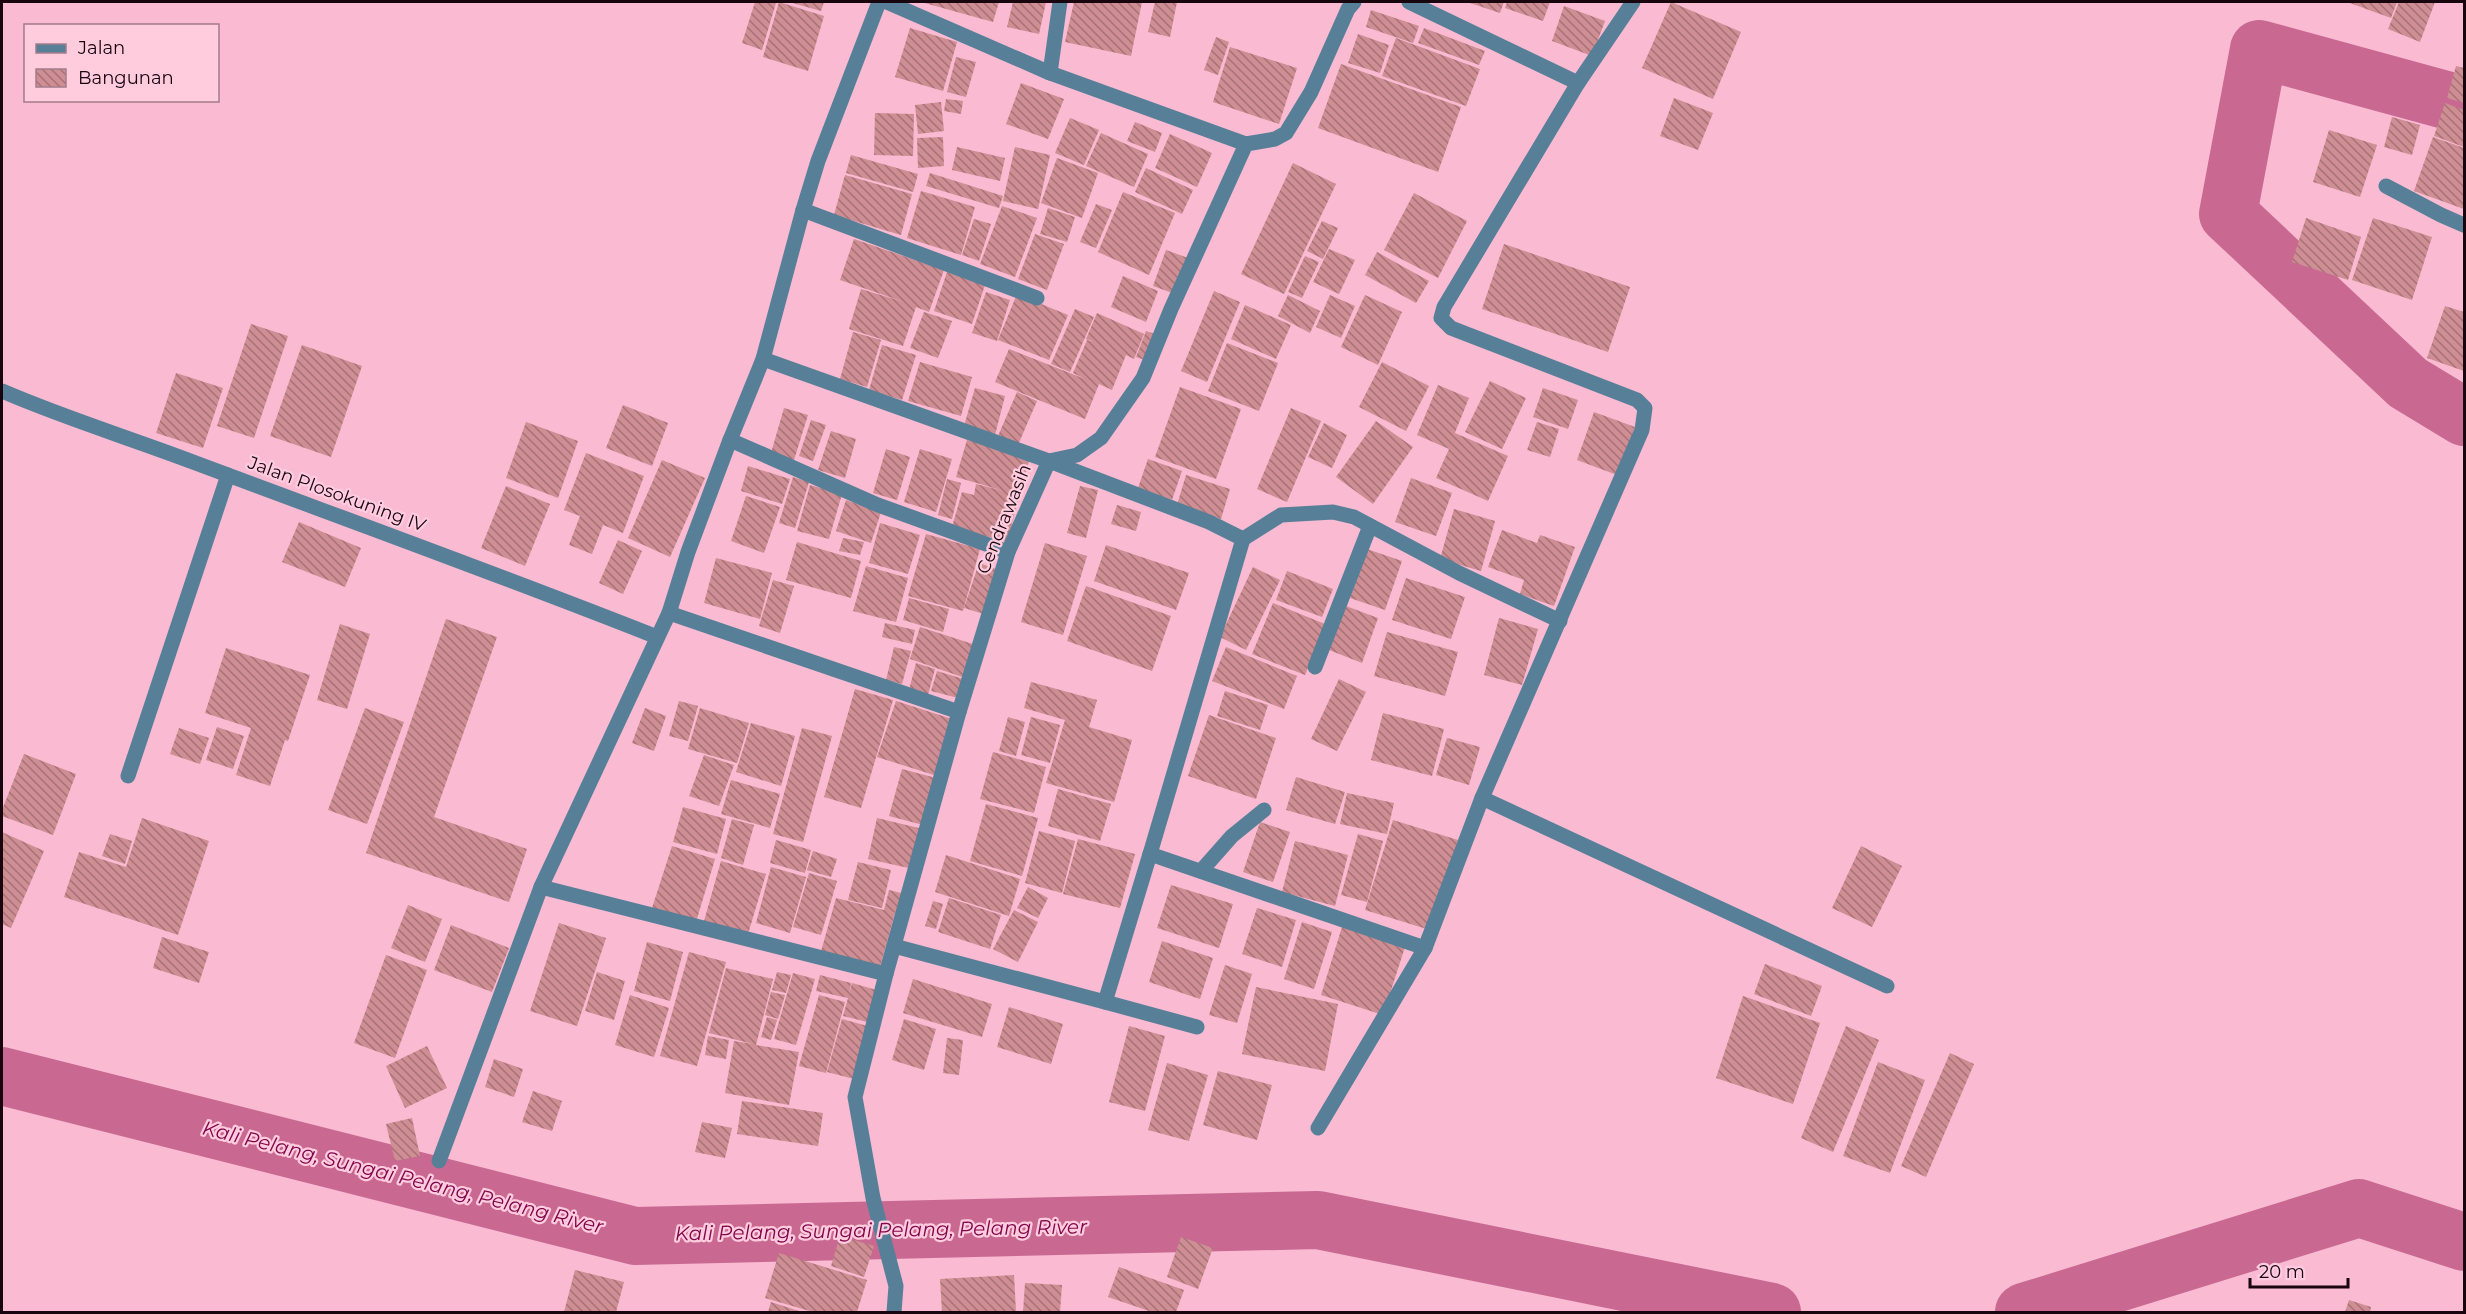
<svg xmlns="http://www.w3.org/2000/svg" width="2466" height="1314" viewBox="0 0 2466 1314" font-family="Montserrat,sans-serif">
	<defs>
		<pattern id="building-back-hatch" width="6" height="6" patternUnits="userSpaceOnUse" patternTransform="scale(1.5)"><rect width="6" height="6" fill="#ce8e93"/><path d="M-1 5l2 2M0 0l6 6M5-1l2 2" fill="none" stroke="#a67276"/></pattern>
	</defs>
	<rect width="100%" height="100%" fill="#f9bad2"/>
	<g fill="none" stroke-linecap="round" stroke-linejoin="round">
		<g stroke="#c96992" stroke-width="58">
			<polyline points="2464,105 2259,49 2228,214 2408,383 2464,417"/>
			<polyline points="2,1076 635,1236 1318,1220 1772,1312"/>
			<polyline points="2024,1312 2359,1208 2464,1242"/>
		</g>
	</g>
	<g fill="url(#building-back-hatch)">
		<polygon points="755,2 776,3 762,50 742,43"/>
		<polygon points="779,2 824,16 808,71 763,57"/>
		<polygon points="789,2 824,2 821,11"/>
		<polygon points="921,2 999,2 993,22"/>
		<polygon points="1013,2 1046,2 1039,34 1007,27"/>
		<polygon points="1074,2 1142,2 1131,56 1065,42"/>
		<polygon points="1155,2 1177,2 1170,37 1148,32"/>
		<polygon points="1467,2 1504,2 1500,13"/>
		<polygon points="1507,2 1550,2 1543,21 1505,8"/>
		<polygon points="1671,2 1741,32 1713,99 1642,68"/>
		<polygon points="2347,2 2397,2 2391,18"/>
		<polygon points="2399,2 2435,2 2420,42 2388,29"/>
		<polygon points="1564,6 1605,21 1592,56 1552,41"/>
		<polygon points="1371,10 1419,26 1413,43 1366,27"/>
		<polygon points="910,28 957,42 943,91 895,77"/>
		<polygon points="1424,28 1485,51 1479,65 1418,43"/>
		<polygon points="1358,34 1389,45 1380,73 1348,63"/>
		<polygon points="1216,37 1229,42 1218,75 1204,70"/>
		<polygon points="1396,38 1480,69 1466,106 1382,76"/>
		<polygon points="1230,47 1297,68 1279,124 1213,102"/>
		<polygon points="956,57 976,62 966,97 947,92"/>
		<polygon points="1341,64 1461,107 1438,172 1318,128"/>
		<polygon points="2456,66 2464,68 2464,103 2447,98"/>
		<polygon points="1021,83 1064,99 1048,139 1006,124"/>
		<polygon points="1674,98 1713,113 1698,150 1660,136"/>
		<polygon points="946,99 963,101 961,114 944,111"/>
		<polygon points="941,102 944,131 918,134 915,105"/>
		<polygon points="2445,103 2464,110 2464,147 2434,136"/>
		<polygon points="875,113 914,114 913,156 874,155"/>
		<polygon points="2392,117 2420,125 2412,155 2384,147"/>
		<polygon points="1070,118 1099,130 1084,165 1055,153"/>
		<polygon points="1135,122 1162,133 1155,152 1127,141"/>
		<polygon points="2329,130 2377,145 2360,197 2313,182"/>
		<polygon points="1101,133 1148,154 1134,187 1086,166"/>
		<polygon points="1170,134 1212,153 1197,187 1155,168"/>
		<polygon points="943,137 944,166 918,168 917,138"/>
		<polygon points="2433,137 2464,148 2464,209 2414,191"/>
		<polygon points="957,147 1005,158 1000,181 952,170"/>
		<polygon points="1015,147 1050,155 1038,209 1003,201"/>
		<polygon points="851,155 918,174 913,192 846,173"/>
		<polygon points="1057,158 1098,173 1082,218 1041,203"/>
		<polygon points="1293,163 1336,184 1284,294 1241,274"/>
		<polygon points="1146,168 1193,190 1182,214 1135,192"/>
		<polygon points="930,173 1003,196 999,208 926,186"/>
		<polygon points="845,175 912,194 901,235 834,215"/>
		<polygon points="921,191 975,207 961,255 907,238"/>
		<polygon points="1123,192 1175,213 1149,275 1098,252"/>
		<polygon points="1414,193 1467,221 1438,278 1384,250"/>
		<polygon points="1096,204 1112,210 1096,248 1080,242"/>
		<polygon points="1002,206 1037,218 1015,277 980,264"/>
		<polygon points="1048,208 1075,217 1067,242 1040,234"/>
		<polygon points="2306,218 2361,237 2348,280 2292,262"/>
		<polygon points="2373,218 2432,237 2412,300 2352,280"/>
		<polygon points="974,219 991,224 979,261 962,255"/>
		<polygon points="1322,221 1338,228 1323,259 1307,251"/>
		<polygon points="1035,234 1064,244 1047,290 1018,279"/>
		<polygon points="854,239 944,270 929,312 916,307 903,346 849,329 861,289 904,302 840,280"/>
		<polygon points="1504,244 1630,287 1608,352 1482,309"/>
		<polygon points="1329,249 1355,260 1339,294 1313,282"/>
		<polygon points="1166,250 1188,258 1175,294 1153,286"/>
		<polygon points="1377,252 1429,281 1416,303 1365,275"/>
		<polygon points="1305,256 1319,262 1302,298 1288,292"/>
		<polygon points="947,272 985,285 972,324 934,311"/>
		<polygon points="1123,276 1158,291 1146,322 1111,307"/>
		<polygon points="1214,291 1240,302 1207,382 1181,371"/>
		<polygon points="986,292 1010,300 997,341 972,333"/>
		<polygon points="1017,294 1068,315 1049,360 998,340"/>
		<polygon points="1288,295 1320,311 1310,333 1278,316"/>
		<polygon points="1330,295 1355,306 1341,338 1316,327"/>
		<polygon points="1365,295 1402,312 1378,365 1341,347"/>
		<polygon points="1245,305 1291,325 1276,359 1231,339"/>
		<polygon points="2445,306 2464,312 2464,371 2427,358"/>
		<polygon points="1075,309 1094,317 1070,372 1051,364"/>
		<polygon points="924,312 952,321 938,358 910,348"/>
		<polygon points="1097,313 1144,334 1134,359 1126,355 1112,390 1099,384 1085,419 995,382 1009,349 1085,379 1073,373 1087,340 1095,342 1086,339"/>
		<polygon points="251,324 288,336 254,438 217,426"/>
		<polygon points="1146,331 1158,335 1148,361 1136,357"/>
		<polygon points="853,332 881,340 867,387 840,379"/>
		<polygon points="1227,343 1278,363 1259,411 1208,391"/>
		<polygon points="302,345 362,366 331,457 270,436"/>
		<polygon points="882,345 916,355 902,400 869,390"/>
		<polygon points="920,362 972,377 961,416 908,401"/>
		<polygon points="1382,362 1429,386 1406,431 1359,407"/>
		<polygon points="176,373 223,388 203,448 156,433"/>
		<polygon points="1490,381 1526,398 1502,449 1465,432"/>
		<polygon points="1438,385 1469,398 1452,440 1455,433 1508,456 1488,501 1436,478 1449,449 1417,435"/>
		<polygon points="1180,387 1241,409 1216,479 1155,457"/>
		<polygon points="975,388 1005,396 995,435 964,426"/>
		<polygon points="1543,388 1578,400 1568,429 1533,417"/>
		<polygon points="1017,392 1037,401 1018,445 998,436"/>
		<polygon points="623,405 668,423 652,466 606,448"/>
		<polygon points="784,408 808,415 794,460 771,453"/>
		<polygon points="1291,408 1321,421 1287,502 1257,489"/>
		<polygon points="1594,412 1635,427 1617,475 1577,460"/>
		<polygon points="811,420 826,425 813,461 799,456"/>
		<polygon points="1376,421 1413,447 1373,504 1336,477"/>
		<polygon points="526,422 578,441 558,498 506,478"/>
		<polygon points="1537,422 1559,429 1550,457 1527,450"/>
		<polygon points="1324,423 1347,435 1332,468 1308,457"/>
		<polygon points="831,431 856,439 845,478 818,470"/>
		<polygon points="967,440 1030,457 1007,542 952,527 962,492 974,495 976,484 1004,491 956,477"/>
		<polygon points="886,449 910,457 897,500 873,493"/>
		<polygon points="920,449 952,459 936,512 904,502"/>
		<polygon points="586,453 644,476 623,533 603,525 592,554 569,545 580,516 564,510"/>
		<polygon points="1148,459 1182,471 1172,500 1138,488"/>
		<polygon points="662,460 705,478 670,557 628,538"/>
		<polygon points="748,466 790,479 782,504 741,491"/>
		<polygon points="1186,475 1230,489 1221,519 1177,505"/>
		<polygon points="793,477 809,482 795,528 779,523"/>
		<polygon points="1411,478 1452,493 1436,536 1395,522"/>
		<polygon points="947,479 961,483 952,519 938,515"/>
		<polygon points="810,485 842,494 829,539 797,531"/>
		<polygon points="506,486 550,504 525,566 481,548"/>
		<polygon points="1080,486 1098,490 1086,538 1067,533"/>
		<polygon points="746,496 780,507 764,553 731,541"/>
		<polygon points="846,500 881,512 871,543 836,531"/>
		<polygon points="1117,505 1141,512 1136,531 1111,524"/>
		<polygon points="1454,509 1495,521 1481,571 1440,559"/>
		<polygon points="299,522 361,548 345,587 282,562"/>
		<polygon points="880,523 920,535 908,574 869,563"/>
		<polygon points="1502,530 1537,543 1540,535 1575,547 1554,606 1520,594 1524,580 1488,567"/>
		<polygon points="926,534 980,549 963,611 908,596"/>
		<polygon points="843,538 864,542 860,555 839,551"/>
		<polygon points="618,540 642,551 623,594 599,583"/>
		<polygon points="797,542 861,561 851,598 786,580"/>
		<polygon points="1045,543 1087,556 1063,635 1021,622"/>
		<polygon points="1106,545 1189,573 1176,610 1094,581"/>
		<polygon points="1367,549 1402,561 1385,610 1350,598"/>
		<polygon points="716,558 772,573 760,619 704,603"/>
		<polygon points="979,563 1002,571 987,615 964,608"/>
		<polygon points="866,566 908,578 896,622 853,611"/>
		<polygon points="1253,567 1280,580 1246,650 1220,637"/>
		<polygon points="1287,571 1333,589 1322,617 1276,600"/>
		<polygon points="1406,578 1465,597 1451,639 1392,620"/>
		<polygon points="773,580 794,586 780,633 759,626"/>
		<polygon points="1086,586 1171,616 1152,671 1067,641"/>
		<polygon points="909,598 949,609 943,632 903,620"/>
		<polygon points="1273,603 1325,624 1305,675 1252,654"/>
		<polygon points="1346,606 1378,618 1362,663 1329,650"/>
		<polygon points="1499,618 1538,629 1522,685 1484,675"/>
		<polygon points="446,619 497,637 434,817 527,849 509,902 366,853"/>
		<polygon points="885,623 915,630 912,644 882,637"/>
		<polygon points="340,624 370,634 347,709 317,700"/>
		<polygon points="920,627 979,646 968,679 910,659"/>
		<polygon points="1387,632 1458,652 1445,696 1374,676"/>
		<polygon points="894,647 911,651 902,684 886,680"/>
		<polygon points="1226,647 1297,676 1284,709 1212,681"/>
		<polygon points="226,648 310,675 288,741 285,740 270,786 236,775 251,728 205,713"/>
		<polygon points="916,663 935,669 928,695 909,690"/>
		<polygon points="937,671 967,680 962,699 931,691"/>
		<polygon points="1339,679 1366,692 1337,751 1311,739"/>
		<polygon points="1031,682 1097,700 1089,727 1132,740 1114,802 1046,783 1065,720 1024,708"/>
		<polygon points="855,689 893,700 861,808 824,797"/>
		<polygon points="1225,691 1268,705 1260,730 1217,716"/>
		<polygon points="679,701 698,706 688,741 669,736"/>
		<polygon points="896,701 955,720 937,776 877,757"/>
		<polygon points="365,708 404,722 367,824 328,810"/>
		<polygon points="645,708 666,716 654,751 632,743"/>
		<polygon points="700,708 749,723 737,763 688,749"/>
		<polygon points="1383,713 1444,729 1432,776 1371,760"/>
		<polygon points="1209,715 1276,738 1256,799 1188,776"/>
		<polygon points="1008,717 1025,722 1016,756 999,751"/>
		<polygon points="1031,717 1060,725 1050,763 1021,755"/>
		<polygon points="751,723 795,736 781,786 736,772"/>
		<polygon points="217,727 244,736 233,769 206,760"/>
		<polygon points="179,728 209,738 200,764 170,754"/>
		<polygon points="802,728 832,736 803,842 773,834"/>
		<polygon points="1447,738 1480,747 1469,785 1436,775"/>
		<polygon points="993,752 1046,767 1034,813 980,799"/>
		<polygon points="24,754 76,774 53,835 2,816 2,810"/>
		<polygon points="704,755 734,765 719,806 689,796"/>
		<polygon points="902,769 936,778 923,825 889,816"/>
		<polygon points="1296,777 1345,792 1335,824 1286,810"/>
		<polygon points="731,780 780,794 770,828 721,814"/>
		<polygon points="1058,789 1111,804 1100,841 1048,826"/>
		<polygon points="1347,793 1394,803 1387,834 1340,824"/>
		<polygon points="986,804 1038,818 1022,876 970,861"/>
		<polygon points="683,807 726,819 717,854 673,842"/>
		<polygon points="142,818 209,841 178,935 64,897 79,852 126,867"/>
		<polygon points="877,818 923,829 913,869 868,859"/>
		<polygon points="732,819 754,825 743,865 721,858"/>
		<polygon points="1393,820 1458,840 1430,930 1365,910"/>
		<polygon points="1260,822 1290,832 1273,882 1243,872"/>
		<polygon points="1039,831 1075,841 1062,893 1025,883"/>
		<polygon points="2,832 44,851 11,928 2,924"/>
		<polygon points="110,834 132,841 125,864 102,856"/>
		<polygon points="1358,834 1383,841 1367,902 1341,895"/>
		<polygon points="1078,839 1135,854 1120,908 1063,894"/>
		<polygon points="776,840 811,850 805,873 770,863"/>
		<polygon points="1295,841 1348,855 1335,906 1282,892"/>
		<polygon points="672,846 715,859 696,922 652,908"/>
		<polygon points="1861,846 1902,866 1872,927 1832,908"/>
		<polygon points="813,851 837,859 831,877 807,870"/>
		<polygon points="946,855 1020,879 1009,916 935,892"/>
		<polygon points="721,861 766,874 748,934 704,921"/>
		<polygon points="858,862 891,870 882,908 848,900"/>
		<polygon points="771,867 806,877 790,933 756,923"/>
		<polygon points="809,873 837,881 821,935 793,927"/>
		<polygon points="1171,885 1233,904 1219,948 1157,928"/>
		<polygon points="1028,887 1048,898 1038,918 1017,908"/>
		<polygon points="889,890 905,894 900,914 889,911 895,913 879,971 820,955 836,898 884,910"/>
		<polygon points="949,898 1001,915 990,949 938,932"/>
		<polygon points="933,901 943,904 936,929 925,926"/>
		<polygon points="408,905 442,919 425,962 391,948"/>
		<polygon points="1257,908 1296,920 1282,967 1242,954"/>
		<polygon points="1014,910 1038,922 1018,962 993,949"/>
		<polygon points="1302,922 1332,932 1314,989 1284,979"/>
		<polygon points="559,923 606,938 577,1026 530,1011"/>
		<polygon points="451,925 509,948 492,992 434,970"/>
		<polygon points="1342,927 1405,947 1383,1015 1321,995"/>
		<polygon points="162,937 209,952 199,983 153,968"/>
		<polygon points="1162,941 1213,958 1200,999 1149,982"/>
		<polygon points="647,942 683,952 670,1001 634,991"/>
		<polygon points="689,952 726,962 697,1066 660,1056"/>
		<polygon points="386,955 427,970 395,1058 354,1043"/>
		<polygon points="1765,964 1822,986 1811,1016 1754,994"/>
		<polygon points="1225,965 1252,974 1237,1023 1209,1015"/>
		<polygon points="726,968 773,979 756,1045 799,1052 789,1105 725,1093 734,1041 753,1044 709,1033"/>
		<polygon points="597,972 625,981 614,1020 585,1011"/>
		<polygon points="777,972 791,975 786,993 772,990"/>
		<polygon points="793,973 815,979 796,1045 774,1039"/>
		<polygon points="820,975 851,983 849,994 852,983 880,991 871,1023 843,1016 848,998 816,991"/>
		<polygon points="913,979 992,1004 982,1037 903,1013"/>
		<polygon points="1256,987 1338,1004 1325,1071 1242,1054"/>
		<polygon points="771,992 785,995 778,1019 765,1015"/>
		<polygon points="630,995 669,1008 654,1057 615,1045"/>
		<polygon points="819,995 845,1002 826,1073 799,1066"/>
		<polygon points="1743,996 1820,1023 1793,1104 1716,1078"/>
		<polygon points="1009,1007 1063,1024 1051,1064 997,1047"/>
		<polygon points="767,1017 777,1020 771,1040 761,1037"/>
		<polygon points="842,1019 871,1027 858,1080 827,1072"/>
		<polygon points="904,1019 936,1029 924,1070 892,1060"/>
		<polygon points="1129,1026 1165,1036 1145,1111 1109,1102"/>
		<polygon points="1846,1026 1879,1040 1833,1152 1801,1138"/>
		<polygon points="708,1036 729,1040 726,1059 705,1055"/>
		<polygon points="947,1038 963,1040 959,1075 943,1073"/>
		<polygon points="427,1046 447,1088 405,1108 386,1066"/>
		<polygon points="1950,1053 1974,1064 1926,1177 1901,1166"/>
		<polygon points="494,1059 523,1069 514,1097 485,1087"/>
		<polygon points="1878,1062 1925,1080 1890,1173 1843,1156"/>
		<polygon points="1167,1063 1208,1075 1189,1141 1148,1130"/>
		<polygon points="1218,1071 1272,1085 1257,1140 1203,1125"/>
		<polygon points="533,1091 562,1101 552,1131 522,1122"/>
		<polygon points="742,1101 823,1113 818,1146 737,1134"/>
		<polygon points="412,1118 420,1156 395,1161 386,1124"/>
		<polygon points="702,1122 732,1128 725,1158 695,1152"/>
		<polygon points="840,1236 874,1246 864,1277 831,1266"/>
		<polygon points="1181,1237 1213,1248 1198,1289 1167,1277"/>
		<polygon points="779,1253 867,1280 857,1312 813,1312 765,1298"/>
		<polygon points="1119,1267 1184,1290 1176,1312 1152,1312 1108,1297"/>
		<polygon points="575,1270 624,1282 616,1312 564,1312"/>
		<polygon points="1014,1275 1016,1312 942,1312 940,1279"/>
		<polygon points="1025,1283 1062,1285 1060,1312 1023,1312"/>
		<polygon points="2349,1300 2371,1307 2370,1312 2345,1312"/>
		<polygon points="771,1302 802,1312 768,1312"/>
	</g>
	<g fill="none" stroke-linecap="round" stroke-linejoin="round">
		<g stroke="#578098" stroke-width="15">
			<polyline points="128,776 228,475"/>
			<polyline points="1482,798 1887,986"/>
		</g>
		<g stroke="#578098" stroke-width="15">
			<polyline points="879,2 818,161 803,210 763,359 730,440 688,552 669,613 541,887 886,974"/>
			<polyline points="887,2 1050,73 1246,144"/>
			<polyline points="1409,2 1578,83 1633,2"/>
			<polyline points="1050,73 1060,2"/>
			<polyline points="2386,186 2441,215 2464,225"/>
			<polyline points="803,210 1037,298"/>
			<polyline points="763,359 1049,461 1209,522 1243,539 1150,854 1425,948"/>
			<path d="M2,391C64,418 130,438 193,462C348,520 503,576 657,637"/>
			<polyline points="730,440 878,505 1008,552"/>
			<polyline points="1243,539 1281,515 1333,512 1354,517 1459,573 1560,621"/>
			<polyline points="669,613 959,712"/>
			<polyline points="1315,667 1370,526"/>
			<polyline points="1201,871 1232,836 1264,810"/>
			<polyline points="894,946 1105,1002 1150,854"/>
			<polyline points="1105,1002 1197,1027"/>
			<polyline points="1318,1128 1425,948 1482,798 1642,430 1645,408 1637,400 1451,328 1441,318 1444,307 1578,83"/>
			<polyline points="439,1161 541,887"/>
			<polyline points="894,1312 896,1286 873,1198 855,1097 886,974 959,712 1008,552 1049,461 1077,455 1101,438 1143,378 1171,309 1246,144 1275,139 1286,133 1311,92 1348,9 1354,2"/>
		</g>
	</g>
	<g text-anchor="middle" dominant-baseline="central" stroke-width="4.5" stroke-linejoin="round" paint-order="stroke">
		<g font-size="18" fill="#18050d" stroke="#ffccde">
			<text transform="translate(337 494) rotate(20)">Jalan Plosokuning IV</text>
			<text transform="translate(1004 519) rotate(-68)">Cendrawasih</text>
		</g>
		<g font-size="20" font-style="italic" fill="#82074d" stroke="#ffccde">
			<text transform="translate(403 1177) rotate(14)">Kali Pelang, Sungai Pelang, Pelang River</text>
			<text transform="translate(881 1230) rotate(-1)">Kali Pelang, Sungai Pelang, Pelang River</text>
		</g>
	</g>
	<rect width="2466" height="1314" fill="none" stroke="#18050d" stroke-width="6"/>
	<rect x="24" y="24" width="195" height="78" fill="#ffccde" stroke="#a37c8a" stroke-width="1.5"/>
	<rect x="36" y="44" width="30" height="9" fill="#578098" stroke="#a37c8a" stroke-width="1.5"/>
	<text x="78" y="54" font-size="18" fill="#18050d">Jalan</text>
	<rect x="36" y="69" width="30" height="18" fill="url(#building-back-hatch)" stroke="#a37c8a" stroke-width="1.5"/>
	<text x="78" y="84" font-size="18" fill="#18050d">Bangunan</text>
	<path d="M2250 1278v9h98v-9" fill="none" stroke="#18050d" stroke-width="3"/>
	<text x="2259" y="1278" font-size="18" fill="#18050d" stroke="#ffccde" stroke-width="4.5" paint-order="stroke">20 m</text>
</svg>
